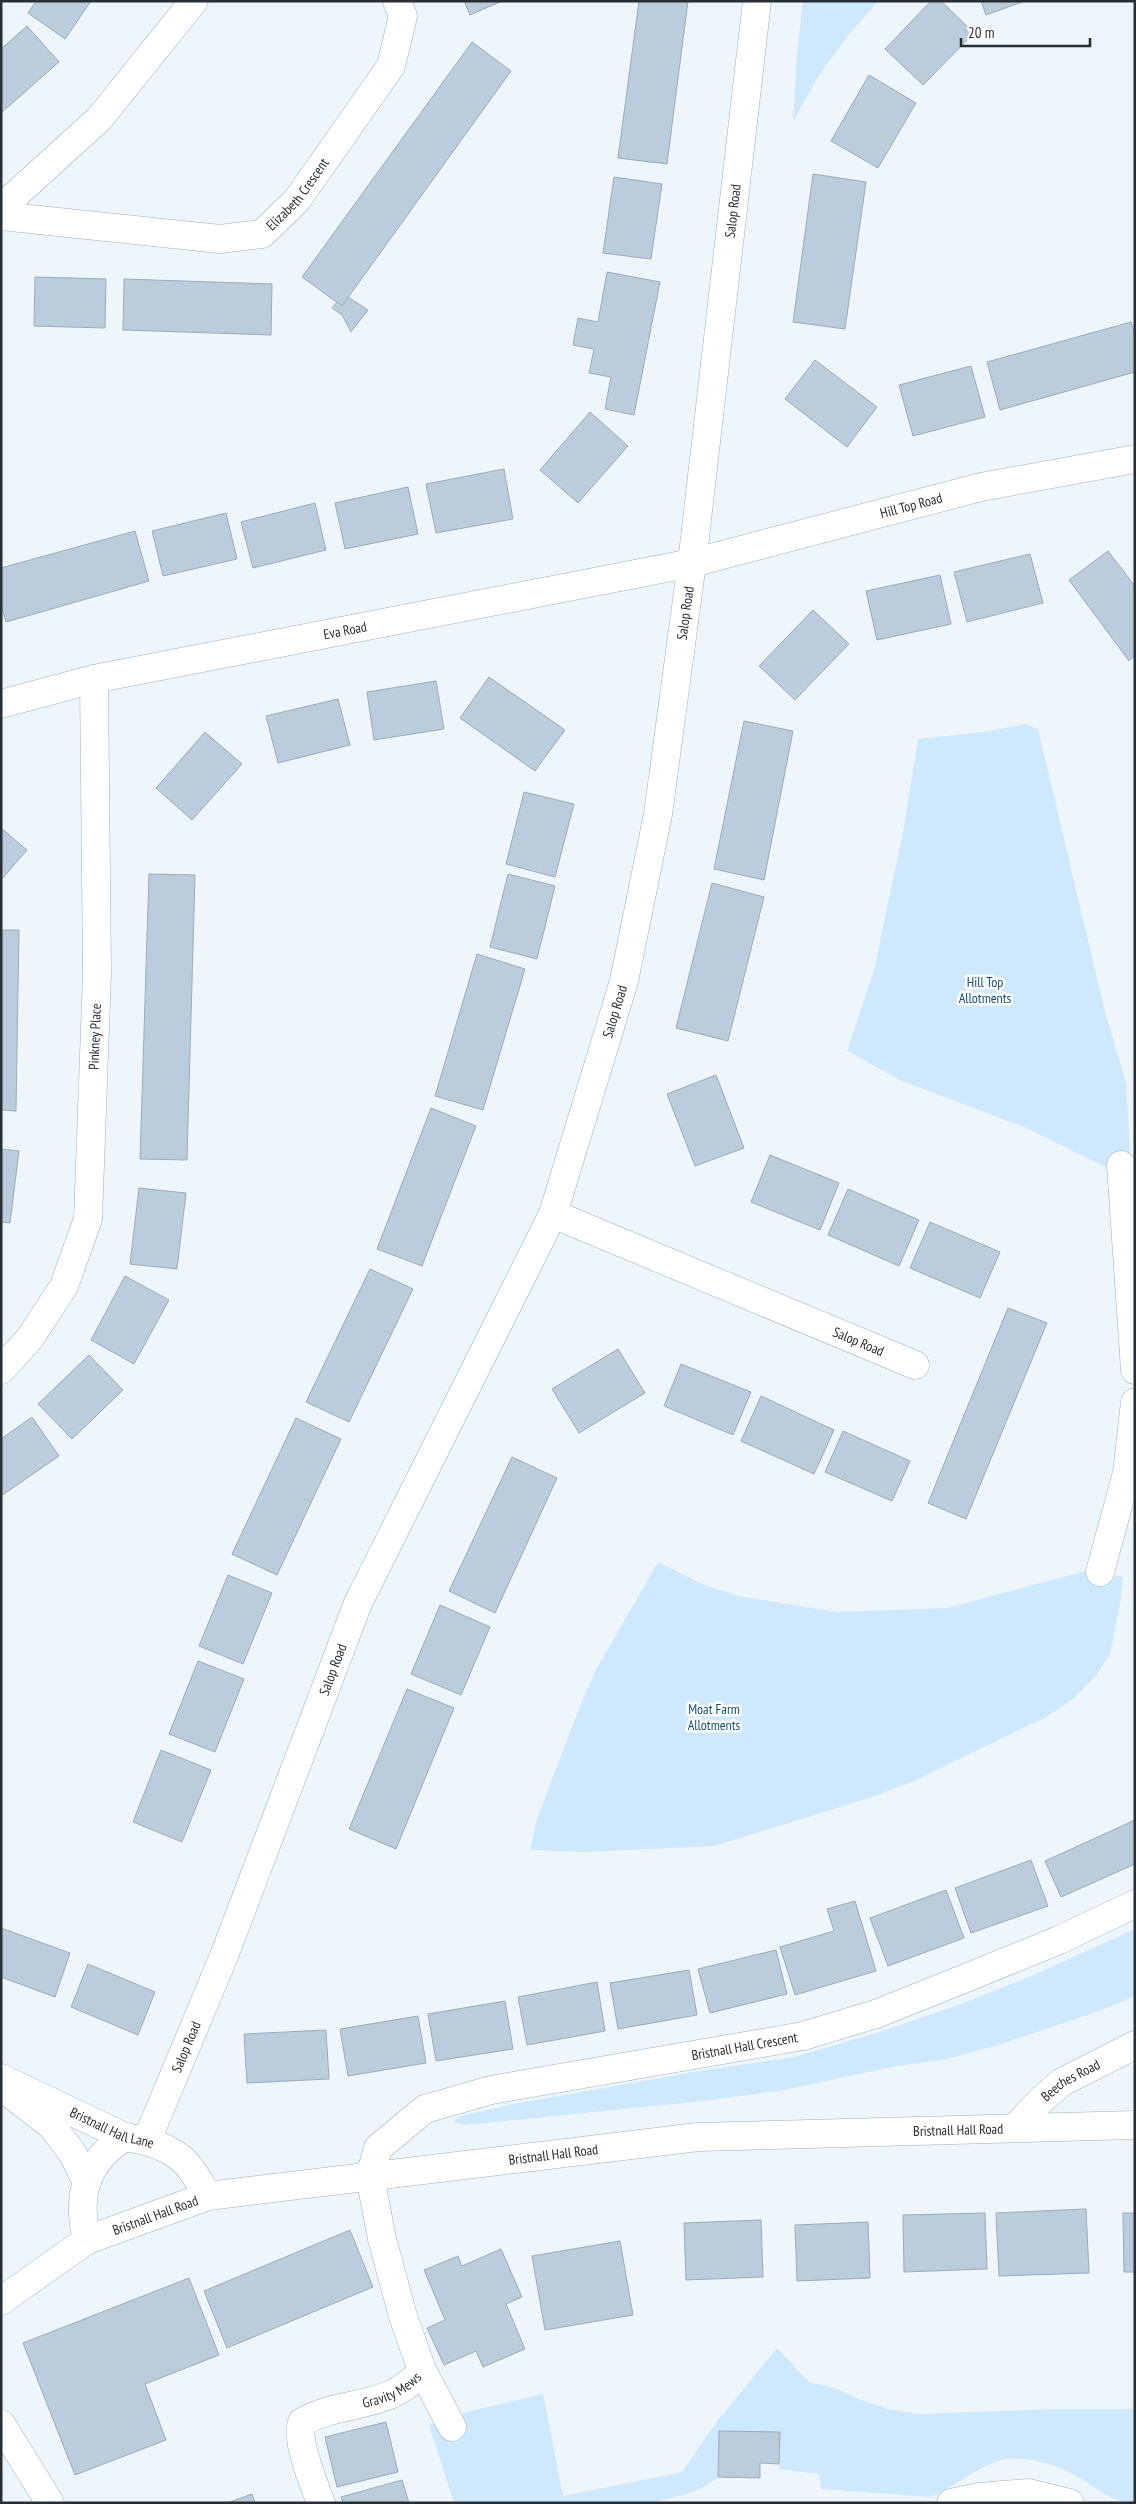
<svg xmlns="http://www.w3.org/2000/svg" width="1136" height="2504" viewBox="0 0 1136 2504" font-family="'PT Sans Narrow',sans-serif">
	<rect width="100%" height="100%" fill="#eef6fc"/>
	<g fill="#cee8fe">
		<polygon points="803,1 878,1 847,37 819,75 793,122 797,53"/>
		<polygon points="1026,724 1038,729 1104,1008 1126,1083 1131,1167 1110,1169 1024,1127 902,1081 847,1051 874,970 903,832 918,739 983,732"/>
		<polygon points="658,1562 702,1584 738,1596 837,1612 947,1608 1082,1572 1100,1572 1123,1577 1121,1598 1110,1654 1096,1676 1073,1699 1046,1717 914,1781 869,1798 714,1846 586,1852 530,1850 537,1819 580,1706 596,1670"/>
		<polygon points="1135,1929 1135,1996 1099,2011 998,2045 943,2060 897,2066 784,2090 713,2100 465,2125 452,2122 460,2116 519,2103 705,2070 795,2057 883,2031 961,2004 1029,1977"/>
		<path d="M777,2348L809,2382L835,2388L861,2400L888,2409L918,2414L1056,2409H1135V2503C1113,2503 1098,2489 1080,2478C1058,2465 1020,2452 995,2462C972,2471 953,2487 931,2497L821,2489L819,2474L779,2469V2432L719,2431L718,2477C698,2494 675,2497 650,2503H454L429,2425L463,2413L543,2394L563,2496L682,2472L715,2424Z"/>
	</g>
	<g fill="#bbcddd" stroke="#99abba">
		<polygon points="36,1 91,1 65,39 28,13"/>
		<polygon points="464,1 502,1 470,15"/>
		<polygon points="639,1 688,1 667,164 618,158"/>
		<polygon points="931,1 941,1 974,33 923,85 885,49"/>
		<polygon points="981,1 1025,1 986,15"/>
		<polygon points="27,26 59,62 1,113 1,49"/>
		<polygon points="472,42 511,71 342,306 302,277"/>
		<polygon points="869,75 916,103 878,168 831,141"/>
		<polygon points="813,174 866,182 845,329 793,322"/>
		<polygon points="614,177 662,184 651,259 603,253"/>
		<polygon points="607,272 660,282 634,415 605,409 611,377 589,373 594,349 573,345 578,318 598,322"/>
		<polygon points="35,277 106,279 105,328 34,326"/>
		<polygon points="124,279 272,284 271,335 123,330"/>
		<polygon points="348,297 368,310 351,332 342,315 332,308 337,302 342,306"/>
		<polygon points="1131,322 1135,334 1135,372 1000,410 987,362"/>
		<polygon points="815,360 877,407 847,447 785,399"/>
		<polygon points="971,366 985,417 913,436 899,385"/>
		<polygon points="590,412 628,446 578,503 540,470"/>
		<polygon points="504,469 513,519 436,533 426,484"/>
		<polygon points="408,487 418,534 345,549 335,503"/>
		<polygon points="315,503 326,550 253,568 241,522"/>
		<polygon points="226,513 237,559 163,576 152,531"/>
		<polygon points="135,531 149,581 6,622 1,605 1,568"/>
		<polygon points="1108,551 1135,586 1135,656 1129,661 1069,580"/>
		<polygon points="1030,554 1043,603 967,622 954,572"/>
		<polygon points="940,575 951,624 877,640 866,591"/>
		<polygon points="813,610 849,644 795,700 759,666"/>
		<polygon points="489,677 565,730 535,771 460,718"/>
		<polygon points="436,681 444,729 374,740 367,692"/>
		<polygon points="338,699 350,745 278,763 266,716"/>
		<polygon points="744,721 793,731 764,880 714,869"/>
		<polygon points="205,732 242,764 192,820 156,788"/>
		<polygon points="524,792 574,804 555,877 506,864"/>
		<polygon points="1,828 27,850 1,880"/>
		<polygon points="149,874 195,875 187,1160 140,1159"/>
		<polygon points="508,874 555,886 537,959 490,947"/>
		<polygon points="712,883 764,897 728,1041 676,1028"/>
		<polygon points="1,930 19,930 16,1111 1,1110"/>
		<polygon points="477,954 525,969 483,1110 435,1096"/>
		<polygon points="716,1075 744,1148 695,1166 667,1094"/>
		<polygon points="431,1108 476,1126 422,1266 377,1249"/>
		<polygon points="1,1149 19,1151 10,1223 1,1222"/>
		<polygon points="770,1155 839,1183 820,1230 751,1202"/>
		<polygon points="139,1188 186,1193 177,1269 130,1264"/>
		<polygon points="848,1189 919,1220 899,1266 828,1235"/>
		<polygon points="930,1222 1000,1252 980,1298 910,1268"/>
		<polygon points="370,1269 413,1289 349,1422 306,1402"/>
		<polygon points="125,1276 169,1300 134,1364 91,1340"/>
		<polygon points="1008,1308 1047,1323 966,1519 928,1503"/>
		<polygon points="618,1349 645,1393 579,1433 552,1389"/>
		<polygon points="89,1355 123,1390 72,1439 38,1404"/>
		<polygon points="681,1364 751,1392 733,1435 664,1406"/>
		<polygon points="761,1396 834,1430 814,1474 741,1441"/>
		<polygon points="32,1417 59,1456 1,1496 1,1439"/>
		<polygon points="296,1418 341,1439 277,1575 232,1554"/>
		<polygon points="843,1431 910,1461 892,1501 825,1472"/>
		<polygon points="512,1457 557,1478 495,1613 449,1591"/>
		<polygon points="228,1575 272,1593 243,1664 199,1646"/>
		<polygon points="440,1605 490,1627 461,1695 411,1674"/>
		<polygon points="198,1661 244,1679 215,1752 169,1734"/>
		<polygon points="407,1689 454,1708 396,1849 349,1829"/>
		<polygon points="161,1750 211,1770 182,1842 133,1822"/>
		<polygon points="1135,1820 1135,1864 1061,1897 1045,1861"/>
		<polygon points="1031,1860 1048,1906 971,1933 955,1888"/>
		<polygon points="946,1890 964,1938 888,1966 870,1918"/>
		<polygon points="855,1901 876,1971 795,1995 780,1947 834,1931 827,1909"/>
		<polygon points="1,1928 70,1953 55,1997 1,1977"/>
		<polygon points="776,1950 787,1994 710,2013 698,1969"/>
		<polygon points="88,1964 155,1992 138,2035 71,2007"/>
		<polygon points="689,1970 697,2015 618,2029 610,1983"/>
		<polygon points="597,1982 605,2031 527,2045 518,1997"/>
		<polygon points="505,2001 513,2049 436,2061 428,2014"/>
		<polygon points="418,2016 426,2063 348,2076 340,2029"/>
		<polygon points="326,2030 329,2079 247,2083 244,2034"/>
		<polygon points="1086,2209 1089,2273 999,2276 996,2213"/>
		<polygon points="985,2213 987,2269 904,2272 903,2215"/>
		<polygon points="1123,2213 1135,2213 1135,2272 1124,2272"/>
		<polygon points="761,2220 763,2277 686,2280 684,2223"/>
		<polygon points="868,2222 870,2278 797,2281 795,2225"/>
		<polygon points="350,2230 373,2287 227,2348 204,2291"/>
		<polygon points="620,2241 633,2315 545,2330 532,2256"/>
		<polygon points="501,2249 522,2297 506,2304 525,2349 483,2367 476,2351 444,2365 427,2328 445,2320 424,2270 458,2256 462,2266"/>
		<polygon points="189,2278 219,2355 145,2384 166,2440 75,2475 23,2343"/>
		<polygon points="386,2422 398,2472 337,2487 325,2437"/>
		<polygon points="719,2431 780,2432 779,2464 760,2463 760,2478 718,2477"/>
		<polygon points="402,2480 409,2503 343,2503 341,2497"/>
		<polygon points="252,2494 255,2503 227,2503"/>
	</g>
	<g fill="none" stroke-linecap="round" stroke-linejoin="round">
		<g stroke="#9cafbe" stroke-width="29">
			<g id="minor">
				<polyline points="1,208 99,119 194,1"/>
				<path id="s1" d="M1,216L220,239L262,234L297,200L391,66L403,16L397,1"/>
				<path id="s2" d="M1,704L94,679L692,563L981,487L1135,459"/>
				<polyline points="1121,1165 1135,1370"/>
				<path id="s3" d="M553,1214L915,1365"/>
				<path id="s4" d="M1,1370L30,1338L64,1286L88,1219L97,974L94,679"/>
				<polyline points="1100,1572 1127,1473 1135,1402"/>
				<path id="s5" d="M1,2078L125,2137C145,2140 167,2146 183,2160C193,2169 201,2185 208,2196"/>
				<polyline points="13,2096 52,2126 73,2154 87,2183"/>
				<path id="s6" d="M1015,2128L1041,2100L1062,2082L1135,2045"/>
				<path id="s7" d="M147,2140L224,1956L358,1603L553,1214L624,981L658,814L692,563L757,1"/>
				<path d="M87,2240C76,2196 85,2162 125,2137"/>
				<path id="s8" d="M1,2301L87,2240L208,2196L698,2137L1135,2125"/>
				<polyline points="422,2370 452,2427"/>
				<polyline points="1,2424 50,2503"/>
				<path id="s9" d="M321,2503C314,2484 295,2440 302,2422C343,2399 392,2410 422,2370L403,2316L382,2239L370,2176L378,2148L425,2109L491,2090L803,2036L876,2014L961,1980L1059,1940L1135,1904"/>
				<polyline points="951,2503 979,2497 1029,2493 1070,2503"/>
			</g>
		</g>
		<use href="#minor" stroke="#fff" stroke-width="28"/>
	</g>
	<g text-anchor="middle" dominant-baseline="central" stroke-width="5" stroke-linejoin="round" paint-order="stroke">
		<g font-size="14" fill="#272e34" stroke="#fff">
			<text stroke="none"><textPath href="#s1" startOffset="316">Elizabeth Crescent</textPath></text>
			<text stroke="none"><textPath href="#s7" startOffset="2034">Salop Road</textPath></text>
			<text stroke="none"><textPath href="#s2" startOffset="932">Hill Top Road</textPath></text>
			<text stroke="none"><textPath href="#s7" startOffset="1629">Salop Road</textPath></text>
			<text stroke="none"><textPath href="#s2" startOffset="352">Eva Road</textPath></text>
			<text stroke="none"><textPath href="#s7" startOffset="1224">Salop Road</textPath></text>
			<text stroke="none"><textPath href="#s4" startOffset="359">Pinkney Place</textPath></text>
			<text stroke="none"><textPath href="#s3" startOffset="331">Salop Road</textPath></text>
			<text stroke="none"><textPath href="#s7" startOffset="506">Salop Road</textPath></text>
			<text stroke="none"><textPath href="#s7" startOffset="101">Salop Road</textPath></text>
			<text stroke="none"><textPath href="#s9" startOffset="835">Bristnall Hall Crescent</textPath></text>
			<text stroke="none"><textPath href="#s6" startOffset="74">Beeches Road</textPath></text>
			<text stroke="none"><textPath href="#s5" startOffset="122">Bristnall Hall Lane</textPath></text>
			<text stroke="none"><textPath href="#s8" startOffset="988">Bristnall Hall Road</textPath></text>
			<text stroke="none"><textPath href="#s8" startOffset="582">Bristnall Hall Road</textPath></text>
			<text stroke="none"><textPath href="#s8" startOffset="178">Bristnall Hall Road</textPath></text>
			<text stroke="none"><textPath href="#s9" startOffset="180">Gravity Mews</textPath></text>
		</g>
		<g font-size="14" fill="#144f77" stroke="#fff">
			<text x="985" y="982">Hill Top<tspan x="985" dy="16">Allotments</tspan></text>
			<text x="714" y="1709">Moat Farm<tspan x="714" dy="16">Allotments</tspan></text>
		</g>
	</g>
	<rect width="1136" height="2504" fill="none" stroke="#272e34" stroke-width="5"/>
	<path d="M961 38v8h129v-8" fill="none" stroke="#272e34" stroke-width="2.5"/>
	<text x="968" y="38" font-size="15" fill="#272e34" stroke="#ffffff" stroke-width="4" paint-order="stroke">20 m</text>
</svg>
